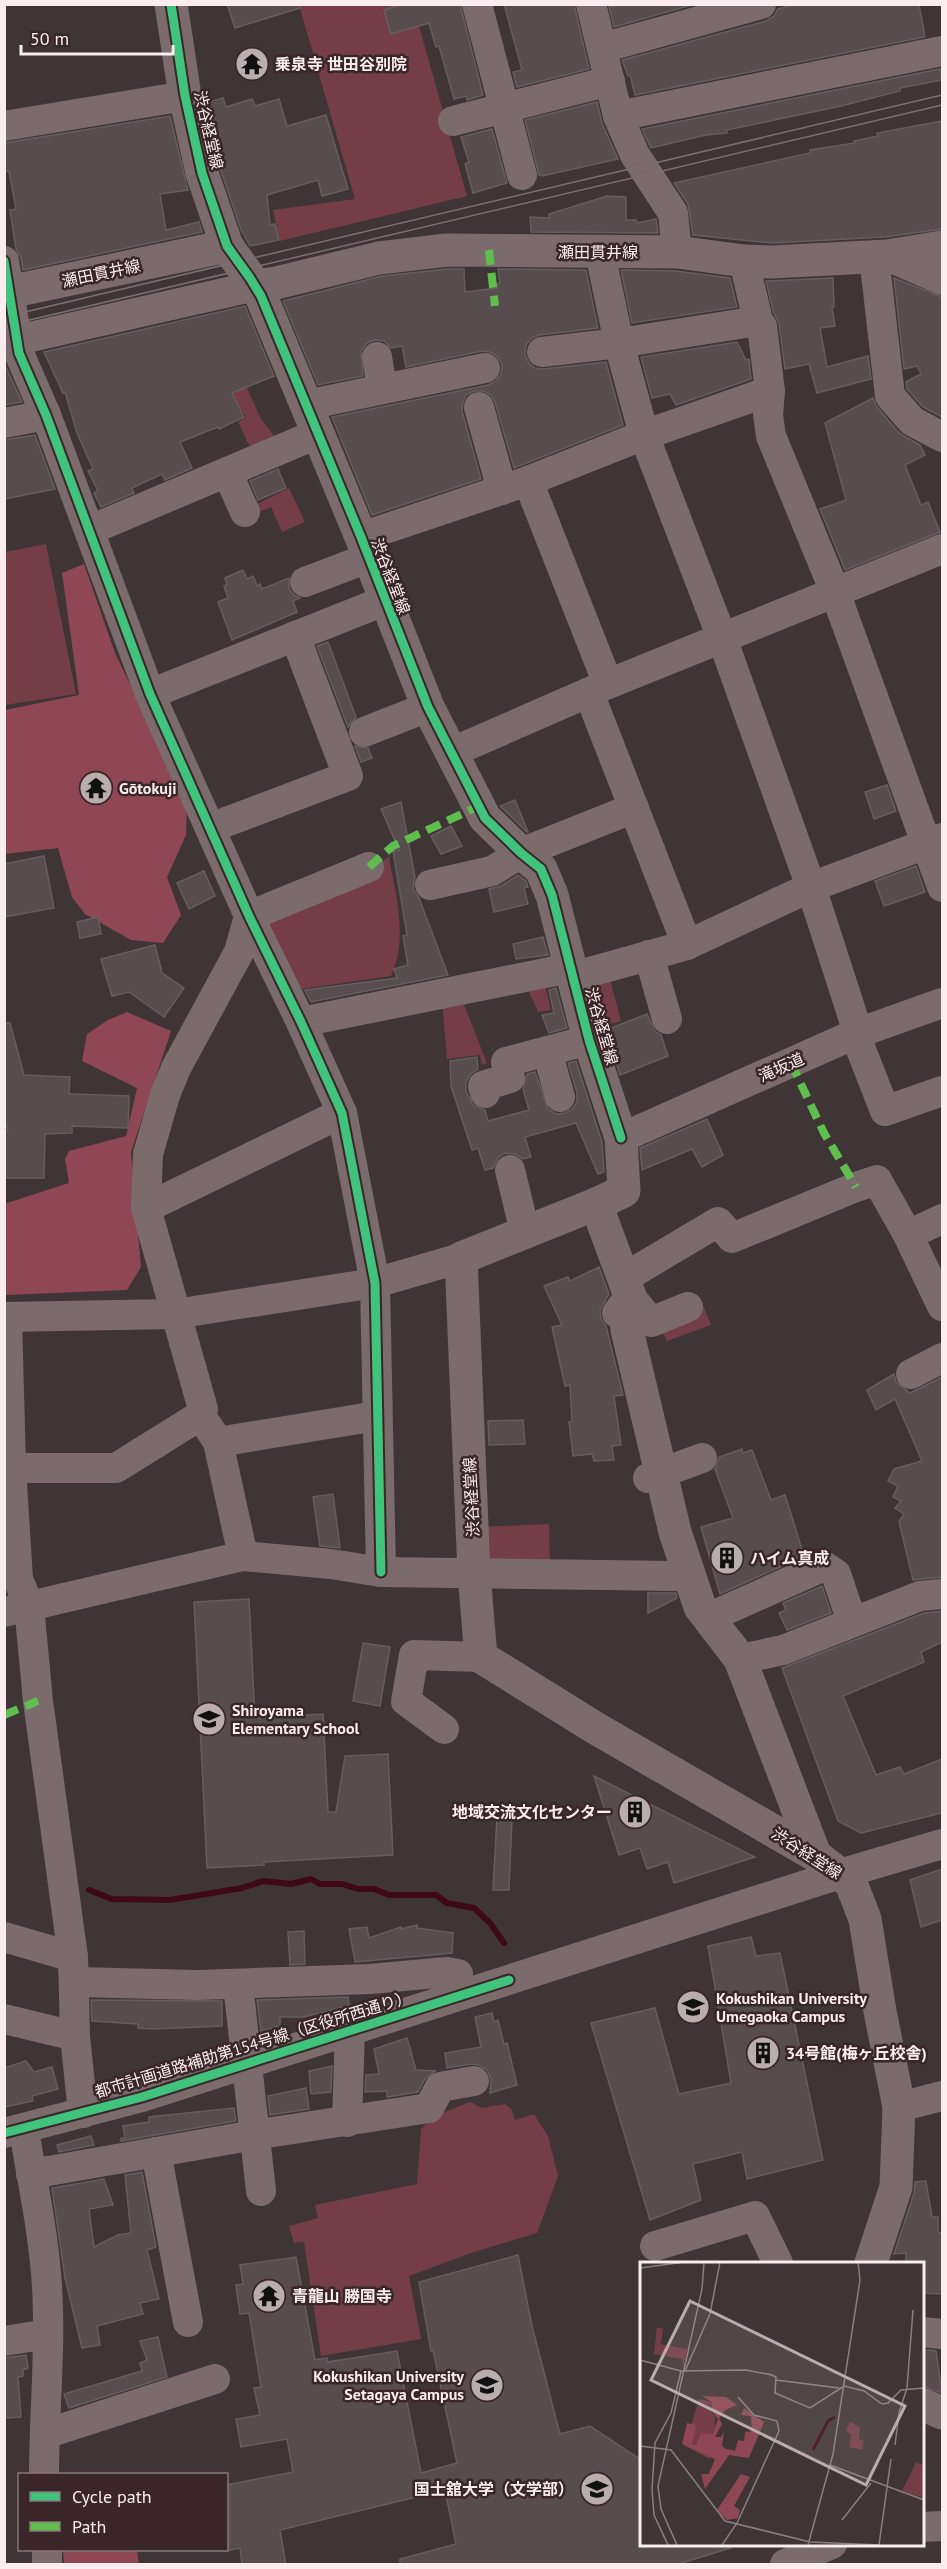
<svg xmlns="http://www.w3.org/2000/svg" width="947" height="2569" viewBox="0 0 947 2569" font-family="'PT Sans','Noto Sans JP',sans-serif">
	<rect width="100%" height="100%" fill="#3f3536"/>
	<g fill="#753d48">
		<polygon points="299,5 413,5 467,196 280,241 273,210 355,199"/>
		<polygon points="246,386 261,419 280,443 253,454 238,422 246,417 236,401 229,400 225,391"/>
		<polygon points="289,488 305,522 282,532 271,507 253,515 249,508"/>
		<polygon points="46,544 76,694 5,705 5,552"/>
		<path d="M389,856C395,895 409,938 391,976L295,990L262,917L371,873Z"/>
		<polygon points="609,975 621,1021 594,1029 587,981"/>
		<polygon points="544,980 551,1010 538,1012 526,985"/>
		<polygon points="461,997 487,1063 482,1065 480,1055 447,1059 442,1000"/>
		<polygon points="702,1303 711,1325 667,1341 661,1330"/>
		<polygon points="549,1524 550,1570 478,1569 476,1527"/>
		<polygon points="470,2102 482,2108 505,2104 512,2110 515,2120 534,2114 548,2136 558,2176 537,2233 474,2252 409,2276 421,2339 321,2356 304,2242 294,2243 289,2226 318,2218 315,2205 417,2184 421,2129 434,2116"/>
	</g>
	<g fill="#8f4755">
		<polygon points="84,564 115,653 187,803 186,835 167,877 181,915 163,943 131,940 85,914 72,897 58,848 5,854 5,710 79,695 62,573"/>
		<polygon points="127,1012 171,1031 131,1152 141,1267 127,1290 5,1295 4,1204 69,1183 65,1159 69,1151 126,1136 137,1088 82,1061 87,1034 108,1020"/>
		<polygon points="63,2550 137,2550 139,2564 64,2564"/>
	</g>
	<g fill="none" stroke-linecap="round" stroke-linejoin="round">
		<polyline stroke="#3e0819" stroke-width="6" points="89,1890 112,1899 170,1900 242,1888 263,1881 291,1884 311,1879 320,1884 342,1884 358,1889 374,1889 389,1895 436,1895 447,1903 474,1908 490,1923 504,1943"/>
	</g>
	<g fill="#574d4f" stroke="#665d5e" stroke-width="1.5">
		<polygon points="227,4 299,4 300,8 235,28"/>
		<polygon points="404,4 460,4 483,95 467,100 466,96 454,99 439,46 436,47 429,23 391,34 384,10"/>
		<polygon points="504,4 574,4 589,69 517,87 513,72 522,70"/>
		<polygon points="621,4 695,4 614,27 609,7"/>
		<polygon points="797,4 919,4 925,37 635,95 630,75 628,76 622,60 766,21 774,16 778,9"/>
		<polygon points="940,69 942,80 900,88 900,91 841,106 727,130 727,133 706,135 651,148 642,129"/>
		<polygon points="223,98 226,107 252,99 255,106 279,99 287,126 326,115 348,189 322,196 318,180 267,195 270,225 275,224 279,240 250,246 241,230 220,168 206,103"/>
		<polygon points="597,102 602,123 618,159 542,176 539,175 525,120"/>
		<polygon points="170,116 188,190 160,194 166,230 199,222 202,232 23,270 21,258 16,249 10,210 16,209 9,171 4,172 4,143"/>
		<polygon points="942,121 942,229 885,237 772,243 693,235 688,204 674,183 810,153 810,150 855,143 854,141 878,136 877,133"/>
		<polygon points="492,129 507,183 473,193 465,164 469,162 461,137"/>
		<polygon points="607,196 626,197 626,220 636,220 637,223 656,219 658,233 531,232 530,217 549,218 549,214"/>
		<polygon points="448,269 464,269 465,292 497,288 497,284 500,283 498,269 586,270 598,328 539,335 532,338 526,345 525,355 529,363 535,368 543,369 606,362 623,425 514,468 495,402 491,395 484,391 474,391 466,395 463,402 462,411 481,479 372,515 332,417 488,385 496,381 501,374 502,364 497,356 490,352 482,351 406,367 402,346 391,348 384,341 375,340 367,343 361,351 363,376 318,385 283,301 382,276"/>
		<polygon points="621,270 676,271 730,278 737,307 632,323"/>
		<polygon points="833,278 834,307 832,307 835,326 820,328 827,367 868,356 871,379 817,393 809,364 785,369 779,324 773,311 766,281"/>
		<polygon points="894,278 942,297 942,417 923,407 907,389 906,382 921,374 917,366 904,369"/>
		<polygon points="245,306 274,376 232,393 244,417 219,429 218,427 180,442 192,468 165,480 162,474 132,488 134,493 101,507 94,493 98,491 88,471 93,469 77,433 65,392 63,393 44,352"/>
		<polygon points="737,342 746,360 749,359 751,379 676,405 670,394 652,398 641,357"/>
		<polygon points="4,363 22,402 4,405"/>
		<polygon points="873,398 877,407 899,433 920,445 925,455 905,465 921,505 928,502 940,532 845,570 820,509 846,500 825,423"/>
		<polygon points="35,435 55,489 4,499 4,440"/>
		<polygon points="278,469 286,488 258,500 250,481"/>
		<polygon points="243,570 247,579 253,576 257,586 260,584 262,589 289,578 289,589 294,595 300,598 293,601 297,612 232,640 218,602 228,598 224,586 227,585 225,578"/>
		<polygon points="328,642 356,717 348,727 317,646"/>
		<polygon points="355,746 368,748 372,758 361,762"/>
		<polygon points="887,785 896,811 874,819 865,792"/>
		<polygon points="515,800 528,832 527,832 500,806"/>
		<polygon points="401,802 415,877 413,889 419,898 448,975 311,1002 305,990 397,978 394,969 408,965 403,936 407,935 393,851 399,850 381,809"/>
		<polygon points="451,826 462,846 441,854 431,836"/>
		<polygon points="44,856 54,908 4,917 4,864"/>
		<polygon points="916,866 925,892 884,906 875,881"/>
		<polygon points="204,871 215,896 189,909 177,883"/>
		<polygon points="518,875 526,881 528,887 524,888 528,904 494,912 489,889 501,886"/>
		<polygon points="98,917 101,934 80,938 77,922"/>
		<polygon points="543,937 548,955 516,959 513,944"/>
		<polygon points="155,945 162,973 184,988 164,1017 129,992 112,996 101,959"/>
		<polygon points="556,988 567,1028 549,1033 542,1015 554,1013 549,990"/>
		<polygon points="647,1014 655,1031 661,1035 668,1056 620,1075 606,1030"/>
		<polygon points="4,1023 10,1023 24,1075 70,1077 69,1094 72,1094 129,1096 128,1128 72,1126 72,1133 45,1134 44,1178 4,1178 4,1131 8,1131 4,1116"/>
		<polygon points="477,1057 478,1069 470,1075 466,1082 466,1091 473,1105 485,1110 488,1121 529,1110 523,1089 527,1074 535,1072 548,1109 556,1114 565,1113 572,1109 577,1102 577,1093 568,1063 576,1061 602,1142 604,1172 598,1174 576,1123 525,1137 531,1157 523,1159 515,1154 505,1153 498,1158 493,1168 485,1170 478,1148 472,1150 451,1086 450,1061"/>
		<polygon points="707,1119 723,1155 702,1167 692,1149 642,1170 640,1148"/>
		<polygon points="599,1267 609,1294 600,1310 601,1319 606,1326 623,1395 614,1396 621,1445 612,1446 614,1460 594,1461 592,1454 573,1456 569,1422 572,1422 570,1385 565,1386 552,1327 562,1325 544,1286 568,1277 570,1281"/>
		<polygon points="894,1374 896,1382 910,1393 942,1377 942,1577 913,1580 899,1522 904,1514 895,1508 901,1501 893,1497 898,1486 888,1481 894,1469 922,1461 895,1399 876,1410 867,1390"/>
		<polygon points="523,1420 525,1444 489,1445 488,1421"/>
		<polygon points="742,1449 743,1453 752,1450 771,1500 785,1495 804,1556 720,1594 701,1527 733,1518 715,1469 719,1457"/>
		<polygon points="333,1494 340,1548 320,1546 313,1497"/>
		<polygon points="822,1586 831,1613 787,1630 779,1613 786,1610 783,1603"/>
		<polygon points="648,1593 676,1593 677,1598 648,1613"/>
		<polygon points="249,1599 255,1718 323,1714 328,1812 336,1812 345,1756 388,1754 393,1855 264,1862 264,1865 207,1868 194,1602"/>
		<polygon points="942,1611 942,1642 921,1652 924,1662 843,1696 876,1775 900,1767 904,1774 942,1759 942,1813 861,1833 838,1821 782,1668 924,1613"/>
		<polygon points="363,1643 390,1647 380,1706 353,1701"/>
		<polygon points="594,1776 755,1857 674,1883 668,1862 647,1869 640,1848 619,1855"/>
		<polygon points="497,1817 512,1818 509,1890 493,1890"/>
		<polygon points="942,1869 942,1920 921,1927 910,1880"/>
		<polygon points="417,1925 417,1928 453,1933 452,1953 355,1962 349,1929 367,1927 369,1938 401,1927 401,1929"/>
		<polygon points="304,1931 305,1964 290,1965 288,1932"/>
		<polygon points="751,1937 756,1956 780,1953 823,2160 747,2179 742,2152 693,2164 701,2200 650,2220 591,2023 655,2008 679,2094 731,2083 708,1946"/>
		<polygon points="348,1997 349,2006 303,2017 280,2017 280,2026 261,2031 257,2000"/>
		<polygon points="91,2000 222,2001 222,2026 153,2029 138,2028 138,2024 92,2021"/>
		<polygon points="492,2013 494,2022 498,2020 504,2044 507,2043 517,2085 490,2093 491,2079 487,2070 479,2065 472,2064 447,2068 445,2053 481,2047 475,2017"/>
		<polygon points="407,2038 416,2070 435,2071 425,2079 418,2092 387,2097 387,2091 365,2092 366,2075 379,2074 374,2049"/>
		<polygon points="26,2061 34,2072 52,2067 58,2089 32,2096 33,2101 4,2107 4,2068"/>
		<polygon points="332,2066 331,2092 311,2094 309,2071"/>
		<polygon points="306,2088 309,2109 270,2115 268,2096"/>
		<polygon points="234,2108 236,2121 121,2141 121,2138 125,2138 123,2126 149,2122 149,2117"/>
		<polygon points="91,2136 94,2145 59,2152 57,2145"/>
		<polygon points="142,2172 156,2247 147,2250 159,2299 140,2303 143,2314 97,2326 100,2345 82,2348 65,2278 52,2188 104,2179 113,2205 89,2209 94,2247 118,2235 131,2233 125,2175"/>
		<polygon points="926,2181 932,2217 938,2217 938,2232 942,2233 942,2294 921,2293 921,2263 906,2263 906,2253 894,2254 914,2193 915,2182"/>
		<polygon points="518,2255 532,2326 560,2434 590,2426 641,2460 641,2544 730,2544 731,2548 675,2565 400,2565 400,2559 456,2544 445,2490 280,2530 286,2565 242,2565 240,2548 226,2551 226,2485 293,2472 287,2439 241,2447 236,2419 260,2415 254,2388 261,2387 249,2313 240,2314 236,2285 243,2284 240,2265 296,2257 315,2360 327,2358 327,2362 397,2351 421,2473 457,2463 433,2350 431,2351 419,2282"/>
		<polygon points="158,2337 167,2377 69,2408 64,2394 142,2371 140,2363 147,2360 140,2341"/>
		<polygon points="928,2350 936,2351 942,2393 921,2385 921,2351"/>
		<polygon points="26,2355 28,2368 23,2370 23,2376 18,2377 21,2417 4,2418 4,2358"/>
	</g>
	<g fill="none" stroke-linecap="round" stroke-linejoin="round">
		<g stroke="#7c6b6d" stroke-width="30">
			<polyline points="477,4 522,175"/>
			<polyline points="591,4 618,116 635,155 673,213 677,252"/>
			<polyline points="602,48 761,4"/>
			<polyline points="618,116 942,51"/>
			<polyline points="453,121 610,81"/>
			<polyline points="4,126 185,96"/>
			<polyline points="600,253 619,343 644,435 722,638 811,887 854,1020 855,1034 885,1111 942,1091"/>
			<polyline points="874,256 890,396 912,421 942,437"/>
			<polyline points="887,256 942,280"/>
			<polyline points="4,261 19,353 46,415 150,694 249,916 301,1022 342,1113 375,1283 381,1572"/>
			<polyline points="744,261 758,321 762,326 770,391 768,415 771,436 835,592 942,887"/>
			<polyline points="17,340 255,286"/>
			<polyline points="542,352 619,343 758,321"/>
			<polyline points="377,357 382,388"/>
			<polyline points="306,405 485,368"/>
			<polyline points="479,407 502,490"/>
			<polyline points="4,423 46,415"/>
			<polyline points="227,472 245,512"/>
			<polyline points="528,481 608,684"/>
			<polyline points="90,530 317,434"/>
			<polyline points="361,537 528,481 644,435 770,391"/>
			<polyline points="305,582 368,558"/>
			<polyline points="589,693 687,945"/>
			<polyline points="150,694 384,601"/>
			<polyline points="364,732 428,707"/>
			<polyline points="450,753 608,684 942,549"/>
			<polyline points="210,828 348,776 295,636"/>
			<polyline points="430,885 492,871 521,853 634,808"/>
			<polyline points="249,916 369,867"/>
			<polyline points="649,955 667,1019"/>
			<polyline points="572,977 687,945 811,887 942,838"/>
			<polyline points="301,1022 570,968"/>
			<polyline points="547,1051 560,1097"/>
			<polyline points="485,1093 483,1086 510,1078 506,1062 589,1040"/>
			<polyline points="621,1138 855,1034 942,1003"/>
			<polyline points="510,1170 525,1232"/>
			<polyline points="146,1208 342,1113"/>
			<polyline points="908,1235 942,1219"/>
			<polyline points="624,1278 718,1222 732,1238 856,1187 877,1180 908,1235 942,1306"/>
			<polyline points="617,1313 630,1296 651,1322 688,1307"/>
			<polyline points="4,1317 175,1314 375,1283 461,1258"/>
			<polyline points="7,1317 11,1468 18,1579 29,1606 38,1701 73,1957 75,2036 83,2113"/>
			<polyline points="911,1374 942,1358"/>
			<polyline points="207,1425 218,1442 243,1556"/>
			<polyline points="218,1442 377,1416"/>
			<polyline points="4,1468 116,1468 201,1415 203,1409 146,1208 148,1154 165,1095 176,1068 239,952 249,916"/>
			<polyline points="648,1478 702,1458"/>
			<polyline points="4,1612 243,1556 331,1564 381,1572 675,1576"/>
			<polyline points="708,1618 824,1566 836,1574 852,1622"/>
			<polyline points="740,1659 783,1650 920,1596 942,1594"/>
			<polyline points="444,1729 406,1701 414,1655 481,1657"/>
			<polyline points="4,1937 73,1957"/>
			<polyline points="75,1982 198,1985 370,1979 447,1972 458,1974"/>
			<polyline points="238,1984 261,2191"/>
			<polyline points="4,2019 75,2036"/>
			<polyline points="899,2107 942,2096"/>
			<polyline points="347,2122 350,2030"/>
			<path d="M24,2129C32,2181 44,2234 47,2287C51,2350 44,2412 44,2474"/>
			<polyline points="4,2133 142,2097 840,1874 942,1844"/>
			<polyline points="156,2152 188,2322"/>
			<polyline points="31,2174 254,2135 429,2108 440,2087 474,2081"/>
			<polyline points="655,2246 755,2216 778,2263"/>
			<polyline points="922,2332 942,2334"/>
			<polyline points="4,2341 48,2334"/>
			<polyline points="45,2434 215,2379"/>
			<polyline points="922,2527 942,2526"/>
			<polyline points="47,2550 47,2564"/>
			<polyline points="785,2564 832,2544"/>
		</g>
		<g stroke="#7b6b6d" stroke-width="33">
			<polyline points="171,4 185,96 202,173 227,246 250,278 261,296 361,537 428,707 485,818 521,853 541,869 552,895 589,1040 621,1138 624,1191 596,1204 461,1258 474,1574 481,1657 597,1729 815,1855 851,1883 865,1919 880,2011 899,2107 896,2187 871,2263"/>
			<polyline points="255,286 276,283 379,258 447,250 677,252 744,261 772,262 887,256 942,247"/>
			<polyline points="4,293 227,246"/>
			<polyline points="596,1204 630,1296 626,1308 627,1330 675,1532 700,1607 740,1659 815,1855"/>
			<polyline points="922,2404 942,2413"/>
		</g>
		<g stroke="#7b6f71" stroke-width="1.5">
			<polyline points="4,317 942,95"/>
			<polyline points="4,326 942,105"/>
		</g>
		<g stroke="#5fbe4e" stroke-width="8" stroke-dasharray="15 8" stroke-linecap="butt">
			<polyline points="489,250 495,306"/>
			<polyline points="369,867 393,846 479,806"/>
			<polyline points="791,1063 824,1133 856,1187"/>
			<polyline points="4,1715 38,1701"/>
		</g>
		<g stroke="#3a2629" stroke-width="13">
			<g id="cycleway">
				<polyline points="171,4 185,96 202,173 227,246 250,278 261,296 361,537 428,707 485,818 521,853 541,869 552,895 589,1040 621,1138"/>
				<polyline points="4,261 19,353 46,415 150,694 249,916 301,1022 342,1113 375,1283 381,1572"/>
				<polyline points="4,2133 142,2097 509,1980"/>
			</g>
		</g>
		<use href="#cycleway" stroke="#40c37c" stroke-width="9"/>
	</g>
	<defs>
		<g id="temple-disc" transform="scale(1.725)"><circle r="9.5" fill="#b9adae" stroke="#3a2629"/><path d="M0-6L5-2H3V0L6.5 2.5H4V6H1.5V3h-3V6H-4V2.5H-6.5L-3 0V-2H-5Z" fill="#111"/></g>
		<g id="building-disc" transform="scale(1.725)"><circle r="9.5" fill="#b9adae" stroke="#3a2629"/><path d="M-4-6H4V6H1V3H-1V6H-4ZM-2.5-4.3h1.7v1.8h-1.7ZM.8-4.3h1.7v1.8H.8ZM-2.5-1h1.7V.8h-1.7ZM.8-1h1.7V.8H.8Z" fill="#111"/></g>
		<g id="school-disc" transform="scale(1.725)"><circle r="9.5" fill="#b9adae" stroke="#3a2629"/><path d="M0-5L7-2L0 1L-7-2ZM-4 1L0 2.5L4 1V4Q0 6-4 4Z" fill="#111"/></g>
		<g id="university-disc" transform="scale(1.725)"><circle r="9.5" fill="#b9adae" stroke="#3a2629"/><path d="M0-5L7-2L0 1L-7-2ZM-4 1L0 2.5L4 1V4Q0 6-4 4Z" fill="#111"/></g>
	</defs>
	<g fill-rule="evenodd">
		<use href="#temple-disc" x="252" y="64"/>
		<use href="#temple-disc" x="96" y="788"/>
		<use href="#building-disc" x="727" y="1558"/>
		<use href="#school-disc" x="209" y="1719"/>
		<use href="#building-disc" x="635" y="1812"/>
		<use href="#university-disc" x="693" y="2007"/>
		<use href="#building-disc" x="763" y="2053"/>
		<use href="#temple-disc" x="269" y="2296"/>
		<use href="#university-disc" x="487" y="2385"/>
		<use href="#university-disc" x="597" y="2489"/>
	</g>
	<g text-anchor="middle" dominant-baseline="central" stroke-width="5" stroke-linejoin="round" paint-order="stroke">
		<g font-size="16" font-weight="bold" fill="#fbedef" stroke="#3a2629" text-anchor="start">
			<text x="275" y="64">乗泉寺 世田谷別院</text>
			<text x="119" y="788">Gōtokuji</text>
			<text x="750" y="1558">ハイム真成</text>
			<text x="232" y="1710">Shiroyama<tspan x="232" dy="18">Elementary School</tspan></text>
			<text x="612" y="1812" text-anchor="end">地域交流文化センター</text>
			<text x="716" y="1998">Kokushikan University<tspan x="716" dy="18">Umegaoka Campus</tspan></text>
			<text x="786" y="2053">34号館(梅ヶ丘校舎)</text>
			<text x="292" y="2296">青龍山 勝国寺</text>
			<text x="464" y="2376" text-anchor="end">Kokushikan University<tspan x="464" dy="18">Setagaya Campus</tspan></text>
			<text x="574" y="2489" text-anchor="end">国士舘大学（文学部）</text>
		</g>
		<g font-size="16" fill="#fbedef" stroke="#3a2629">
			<text transform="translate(209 130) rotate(77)">渋谷経堂線</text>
			<text x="598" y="252">瀬田貫井線</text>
			<text transform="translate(101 273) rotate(-12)">瀬田貫井線</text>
			<text transform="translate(391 576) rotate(69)">渋谷経堂線</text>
			<text transform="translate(602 1026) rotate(74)">渋谷経堂線</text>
			<text transform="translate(781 1067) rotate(-24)">滝坂道</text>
			<text transform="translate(471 1497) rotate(-93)">渋谷経堂線</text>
			<text transform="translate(807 1853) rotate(33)">渋谷経堂線</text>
			<text transform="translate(253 2044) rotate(-17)">都市計画道路補助第154号線（区役所西通り）</text>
		</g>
	</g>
	<g transform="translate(640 2262)">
		<rect width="284" height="284" fill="#3f3536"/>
		<path d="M17,65L23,67L21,82L47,87L43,105L42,97L14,92ZM59,137L72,140L70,148L75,154V170L70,197L45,184ZM210,160L220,165L219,177L224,179L222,188L209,185L211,173L206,168ZM276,200L283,203L284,236L262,229Z" fill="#753d48"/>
		<path d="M62,134L86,135L97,143L85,148L79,157L82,162L75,175H81L84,169L82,184L86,187L95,189L98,178L104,179L105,170L112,169L111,154L101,153L104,146L124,160L109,196L89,193L65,227L61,212H69L75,197L42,182L47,161L56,163L52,183H56L61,171L73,172L78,157L71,148L72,140ZM101,212L110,215L94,244L100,248L98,256L87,258L77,248Z" fill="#8f4755"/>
		<path fill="none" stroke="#3e0819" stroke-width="3" d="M173,188L188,159L195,155"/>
		<path fill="none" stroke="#8a7f80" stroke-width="1.5" d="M0,6L45,0M0,98L41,109L106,108L132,113L136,115L135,131L170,146L204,124L224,129L242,142L248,141L261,128L284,126M45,109L70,52L80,0M136,118L199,126M255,183L259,151L267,126L273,48M0,184L31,188L85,259L170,280L239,283M190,203L284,238M202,258L231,221M28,283L14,253L12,227L15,181L31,151L41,109M37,283L21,247L18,224L62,27L64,0M82,283L97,261L139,169L137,159L114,153L98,135M168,283L193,192L220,18L218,0M239,283L251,197"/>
		<path fill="#b9adae" fill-opacity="0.15" stroke="#b9adae" stroke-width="3" d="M50,39L265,144L226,223L11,118Z"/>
		<rect width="284" height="284" fill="none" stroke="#fbedef" stroke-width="3"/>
	</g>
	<rect width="947" height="2569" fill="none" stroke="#fbedef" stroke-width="12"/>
	<rect x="18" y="2473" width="210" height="78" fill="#3a2629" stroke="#877678" stroke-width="1.5"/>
	<rect x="30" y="2492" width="30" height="9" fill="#40c37c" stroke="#877678" stroke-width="1.5"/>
	<text x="72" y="2503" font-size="18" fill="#fbedef">Cycle path</text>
	<rect x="30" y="2522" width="30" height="9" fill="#5fbe4e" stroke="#877678" stroke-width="1.5"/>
	<text x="72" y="2533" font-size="18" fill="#fbedef">Path</text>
	<path d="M21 45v9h152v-9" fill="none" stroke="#fbedef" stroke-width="3"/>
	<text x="30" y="45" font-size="18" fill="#fbedef" stroke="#3a2629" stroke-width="4.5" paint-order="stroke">50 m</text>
</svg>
